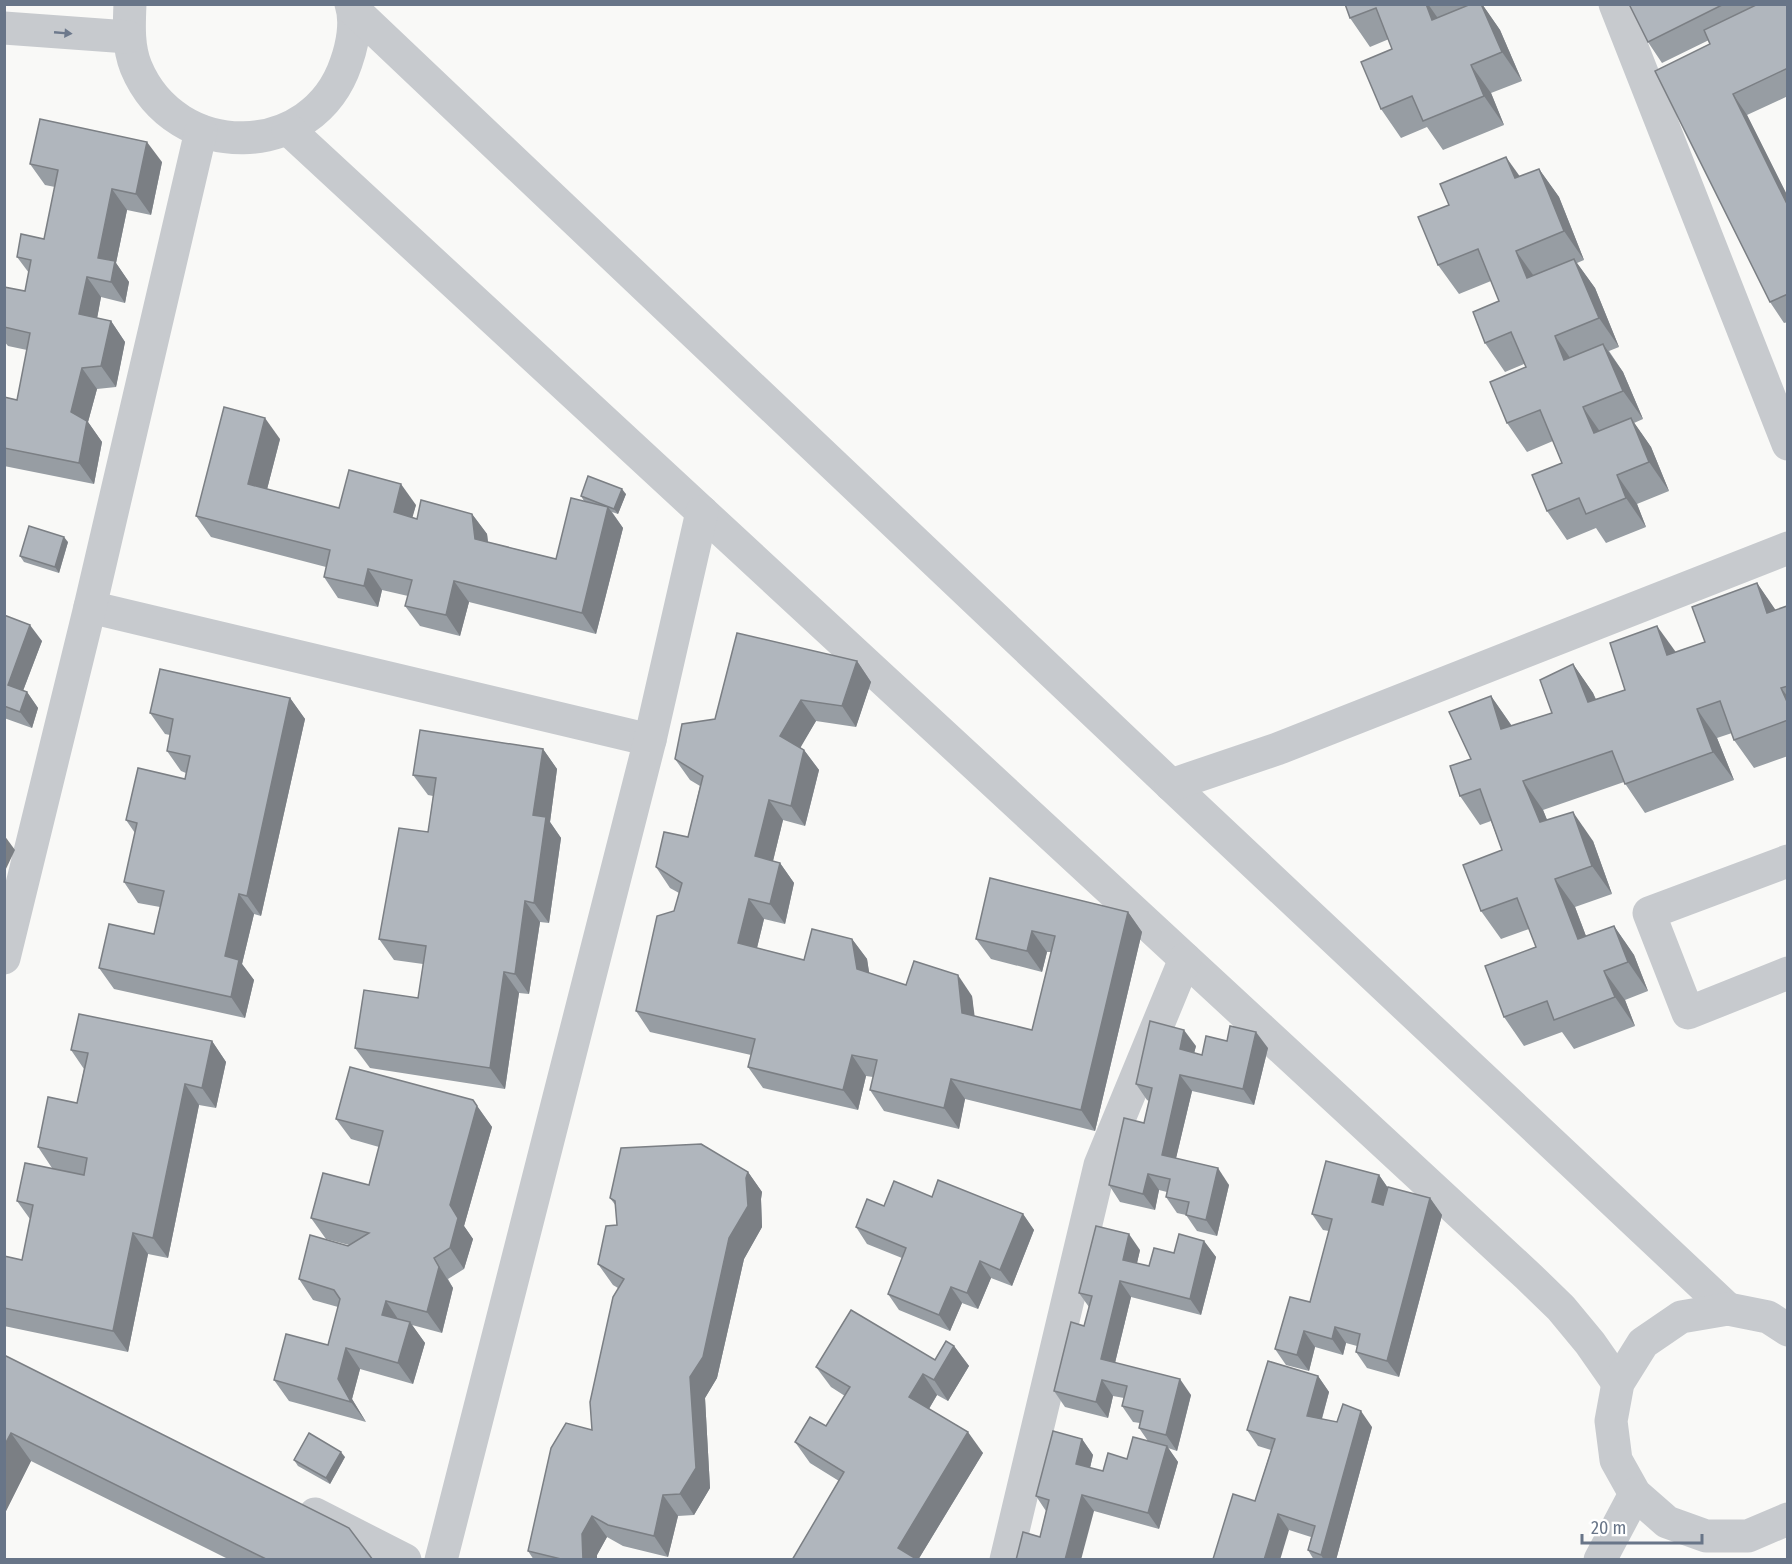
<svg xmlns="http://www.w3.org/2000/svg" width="1792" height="1564" viewBox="0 0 1792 1564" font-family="'Fira Sans Condensed',sans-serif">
	<rect width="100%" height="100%" fill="#f9f9f7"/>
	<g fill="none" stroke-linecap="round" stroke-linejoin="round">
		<g stroke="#c7cace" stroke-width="33">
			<path d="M130,4C129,26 128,47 136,67C176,163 313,161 346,63C352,46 357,22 351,4"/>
			<polyline points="1615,4 1788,444"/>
			<polyline points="353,9 1171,785 1728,1309"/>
			<polyline points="4,28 128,37"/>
			<polyline points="288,129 1528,1276 1561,1308 1590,1343 1618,1383"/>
			<polyline points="90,607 650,740"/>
			<polyline points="1171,785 1277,749 1788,548"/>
			<polyline points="1788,861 1649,913 1688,1013 1788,973"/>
			<polyline points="4,958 90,607 201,131"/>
			<polyline points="1788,1330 1768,1317 1728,1309 1681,1317 1643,1343 1618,1383 1611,1421 1616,1460 1635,1494 1667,1522 1706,1536 1748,1536 1788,1519"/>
			<polyline points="315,1514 405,1560"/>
			<polyline points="441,1560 650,740 702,512"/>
			<polyline points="1006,1560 1100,1165 1185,959"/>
			<polyline points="1600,1560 1635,1494"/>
		</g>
	</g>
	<g fill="#979da3">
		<polygon points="1345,4 1482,4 1500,30 1522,81 1491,93 1504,125 1443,150 1427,127 1401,138 1381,109 1392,49 1389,39 1370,47 1350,18"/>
		<polygon points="1629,4 1788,4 1788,96 1747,115 1788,197 1788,322 1784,323 1770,302 1710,44 1709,40 1662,63 1648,42"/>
		<polygon points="162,162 151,215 127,210 116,263 129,282 125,303 101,297 97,318 111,321 125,342 116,387 97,389 88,422 102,442 94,484 4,466 4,397 17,400 27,350 8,346 4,341 4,287 25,291 29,273 17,257 44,239 55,187 45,185 30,164"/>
		<polygon points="1539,169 1559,197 1584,260 1577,263 1595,288 1619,347 1609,351 1623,372 1643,419 1634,423 1651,447 1669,491 1637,504 1646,527 1606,543 1596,528 1567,540 1547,511 1562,463 1553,441 1527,452 1507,423 1526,367 1524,364 1505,372 1485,343 1499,301 1491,281 1459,294 1438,265 1520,177"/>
		<polygon points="280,439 267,489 339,508 416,505 412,517 417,519 472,514 487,534 488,542 556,559 584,501 581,496 626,494 618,514 612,512 623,528 596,634 469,602 460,636 420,626 405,606 408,596 382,590 378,607 338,598 324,577 326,567 211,537 196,516"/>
		<polygon points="68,542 59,573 24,562 20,556"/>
		<polygon points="1757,583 1775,610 1788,607 1788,756 1754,768 1734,740 1732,733 1717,738 1734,780 1645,813 1624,782 1543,810 1547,820 1593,841 1612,894 1575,907 1586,936 1614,926 1634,955 1648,991 1625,1000 1635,1026 1574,1049 1562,1032 1524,1046 1504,1017 1536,947 1529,929 1501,939 1481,911 1502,850 1491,821 1480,825 1460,796 1471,759 1491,696 1512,726 1552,713 1573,664 1593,693 1596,699 1625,690 1676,652 1705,642"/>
		<polygon points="4,615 42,641 23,691 27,692 38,708 32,728 4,718"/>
		<polygon points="857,661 871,682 856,727 816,721 800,747 804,750 819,770 805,826 783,820 773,861 780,863 794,883 785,924 764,919 757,948 804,960 852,939 867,959 869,973 906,985 972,996 974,1016 1032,1030 1051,952 1047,952 1042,972 991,959 976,939 1128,912 1142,932 1095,1131 965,1099 959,1129 884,1111 870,1090 873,1077 866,1076 858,1110 763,1088 748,1067 751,1055 650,1032 636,1011 674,911 679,893 670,888 656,867 688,837 700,786 690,780 675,759"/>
		<polygon points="290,698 305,719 261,916 254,914 242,964 254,980 245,1018 114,989 99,968 154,934 160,907 138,903 124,882 135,833 126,820 185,779 186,773 181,771 167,751 170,735 165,734 150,713"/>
		<polygon points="543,749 557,769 550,822 561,838 549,923 540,922 529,994 519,993 505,1089 370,1068 355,1048 418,998 423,964 394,960 379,939 428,832 433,796 428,795 413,775"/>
		<polygon points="212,1041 226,1062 216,1108 199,1105 168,1258 148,1254 128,1352 4,1326 4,1256 22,1260 30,1219 17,1201 52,1168 38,1147 77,1103 84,1069 71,1050"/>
		<polygon points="1227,1041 1268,1048 1254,1105 1192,1091 1176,1158 1229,1185 1217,1236 1197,1231 1186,1215 1177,1213 1166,1197 1167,1192 1159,1190 1155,1210 1120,1202 1109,1185 1144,1123 1149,1101 1147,1100 1136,1084 1196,1046 1194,1053 1202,1055"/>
		<polygon points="473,1100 492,1127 464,1226 473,1239 464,1269 448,1279 453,1288 442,1333 412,1325 425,1343 413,1384 360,1369 352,1399 366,1422 289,1401 274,1380 328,1345 338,1307 313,1300 299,1279 349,1245 326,1239 311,1218 369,1185 379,1147 351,1139 336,1119"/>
		<polygon points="748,1172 762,1192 761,1199 762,1227 744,1259 717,1378 705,1398 710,1488 694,1515 678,1516 668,1557 623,1546 607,1537 597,1555 597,1560 534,1560 528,1551 592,1430 618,1288 613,1285 598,1264 617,1225 616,1206 610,1198"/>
		<polygon points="1379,1175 1388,1188 1430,1198 1442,1215 1399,1377 1367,1368 1356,1352 1357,1346 1346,1343 1343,1355 1315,1347 1309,1371 1286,1365 1275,1349 1310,1302 1329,1231 1323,1230 1312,1214"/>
		<polygon points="932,1197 1023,1214 1034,1230 1012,1286 991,1278 978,1309 962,1303 950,1331 899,1310 888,1294 902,1258 867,1244 856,1227 884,1206"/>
		<polygon points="1204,1241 1216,1257 1201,1315 1131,1297 1115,1363 1191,1395 1177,1451 1168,1448 1178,1462 1159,1529 1094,1511 1040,1537 1046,1511 1036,1496 1082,1439 1093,1455 1090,1468 1103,1471 1127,1459 1148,1441 1139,1428 1140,1423 1133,1422 1122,1406 1124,1398 1113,1396 1108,1418 1065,1407 1054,1391 1084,1326 1089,1307 1079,1293 1140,1250 1137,1263 1149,1266 1174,1253"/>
		<polygon points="954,1346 969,1366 948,1401 937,1395 929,1409 983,1453 918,1560 839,1481 810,1463 795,1442 826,1426 845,1396 831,1387 816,1367 935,1360"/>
		<polygon points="4,1355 373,1560 230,1560 31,1461 4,1515"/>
		<polygon points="1318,1376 1329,1392 1322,1419 1337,1422 1372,1427 1336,1560 1314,1560 1308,1550 1311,1537 1289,1530 1255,1501 1271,1450 1258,1446 1247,1430"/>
		<polygon points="345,1457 330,1484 298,1466 294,1460"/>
	</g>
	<g fill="#7b7f84">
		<polygon points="1426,4 1428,4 1444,27 1432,20"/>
		<polygon points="1480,4 1482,4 1500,30 1522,81 1502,52"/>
		<polygon points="1471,65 1491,93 1504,125 1484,96"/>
		<polygon points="1733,94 1747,115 1788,197 1788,206"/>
		<polygon points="147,142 162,162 151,215 136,194"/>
		<polygon points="1506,157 1526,185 1515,178"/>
		<polygon points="1539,169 1559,197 1584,260 1564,231"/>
		<polygon points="112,189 127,210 116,263 129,282 125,303 111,282 98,258"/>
		<polygon points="1516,251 1536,279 1527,278"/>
		<polygon points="1574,259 1595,288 1619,347 1599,318"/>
		<polygon points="87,277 101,297 94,335 79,314"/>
		<polygon points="111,321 125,342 116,387 101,366"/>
		<polygon points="1555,336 1575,365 1564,360"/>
		<polygon points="1603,344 1623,372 1643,419 1623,391"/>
		<polygon points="82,368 97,389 88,422 102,442 94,484 79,463 71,412"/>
		<polygon points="1583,407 1603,436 1594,433"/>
		<polygon points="265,418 280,439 263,505 248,484"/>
		<polygon points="1631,418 1651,447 1669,491 1649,462"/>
		<polygon points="1617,475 1637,504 1646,527 1626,498"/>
		<polygon points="401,484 416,505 408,533 394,512"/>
		<polygon points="622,489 626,494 618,514 614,509"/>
		<polygon points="608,507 623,528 596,634 582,613"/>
		<polygon points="472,514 487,534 490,560 475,539"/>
		<polygon points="64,537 68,542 59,573 55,567"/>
		<polygon points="368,569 382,590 378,607 364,586"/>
		<polygon points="454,581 469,602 460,636 446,615"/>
		<polygon points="1757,583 1777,612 1767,613"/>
		<polygon points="30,625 42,641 19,701 8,685"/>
		<polygon points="1657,626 1678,655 1667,655"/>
		<polygon points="857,661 871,682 856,727 842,706"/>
		<polygon points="1573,664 1593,693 1608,730 1588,702"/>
		<polygon points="1781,688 1788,697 1788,704"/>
		<polygon points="27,692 38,708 32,728 20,712"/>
		<polygon points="1491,696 1511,725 1521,758 1501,729"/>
		<polygon points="290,698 305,719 261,916 247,896"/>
		<polygon points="801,700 816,721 795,757 780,736"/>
		<polygon points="1697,709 1717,738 1734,780 1713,752"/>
		<polygon points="543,749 557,769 550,822 561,838 549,923 534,903 533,815"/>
		<polygon points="804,750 819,770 805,826 791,806"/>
		<polygon points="1523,781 1543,810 1560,851 1540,822"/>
		<polygon points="769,800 783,820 769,877 755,856"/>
		<polygon points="1573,812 1593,841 1612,894 1592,866"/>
		<polygon points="4,835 15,850 4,873"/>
		<polygon points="780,863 794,883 785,924 770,904"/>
		<polygon points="1555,879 1575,907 1598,968 1578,939"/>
		<polygon points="239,894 254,914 242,964 254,980 245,1018 231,997 225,956"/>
		<polygon points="749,899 764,919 753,964 738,943"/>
		<polygon points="525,901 540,922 529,994 515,974"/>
		<polygon points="1128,912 1142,932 1095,1131 1081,1110"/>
		<polygon points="1614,926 1634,955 1648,991 1628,962"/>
		<polygon points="1032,931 1047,952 1042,972 1027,951"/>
		<polygon points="852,939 867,959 872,990 857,969"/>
		<polygon points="1604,971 1625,1000 1635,1026 1615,997"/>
		<polygon points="504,972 519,993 505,1089 490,1068"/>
		<polygon points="958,975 972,996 977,1034 962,1013"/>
		<polygon points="1184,1030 1196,1046 1191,1065 1180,1049"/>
		<polygon points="1256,1032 1268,1048 1254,1105 1243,1089"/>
		<polygon points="212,1041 226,1062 216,1108 202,1088"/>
		<polygon points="852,1055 866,1076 858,1110 843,1090"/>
		<polygon points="1180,1075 1192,1091 1173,1171 1162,1155"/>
		<polygon points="951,1079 965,1099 959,1129 944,1108"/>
		<polygon points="185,1084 199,1105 168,1258 153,1238"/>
		<polygon points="477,1106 492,1127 464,1226 473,1239 464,1269 450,1248 450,1205"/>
		<polygon points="1218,1168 1229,1185 1217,1236 1206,1220"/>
		<polygon points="748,1172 762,1192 761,1199 762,1227 744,1259 717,1378 705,1398 710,1488 694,1515 680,1494 690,1377"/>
		<polygon points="1148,1174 1159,1190 1155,1210 1143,1194"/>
		<polygon points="1379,1175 1390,1191 1383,1218 1372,1202"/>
		<polygon points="1430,1198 1442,1215 1399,1377 1387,1361"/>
		<polygon points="1023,1214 1034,1230 1012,1286 1000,1270"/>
		<polygon points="133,1233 148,1254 128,1352 113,1331"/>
		<polygon points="1129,1234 1140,1250 1134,1276 1123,1260"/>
		<polygon points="1204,1241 1216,1257 1201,1315 1190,1299"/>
		<polygon points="434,1258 453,1288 442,1333 427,1312"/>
		<polygon points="980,1261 991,1278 978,1309 967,1293"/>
		<polygon points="1120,1281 1131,1297 1112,1375 1101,1359"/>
		<polygon points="951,1287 962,1303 950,1331 939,1315"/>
		<polygon points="386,1301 400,1322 382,1315"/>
		<polygon points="410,1322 425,1343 413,1384 398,1363"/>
		<polygon points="1335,1327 1346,1343 1343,1355 1332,1339"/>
		<polygon points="1304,1331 1315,1347 1309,1371 1297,1355"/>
		<polygon points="954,1346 969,1366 948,1401 934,1380"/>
		<polygon points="346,1348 360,1369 352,1399 366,1422 351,1402 338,1379"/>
		<polygon points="923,1374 937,1395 924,1417 909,1397"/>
		<polygon points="1318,1376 1329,1392 1318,1432 1307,1416"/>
		<polygon points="1180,1379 1191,1395 1177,1451 1166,1435"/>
		<polygon points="1102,1380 1113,1396 1108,1418 1096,1402"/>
		<polygon points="1361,1411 1372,1427 1336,1560 1324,1560 1321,1555"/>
		<polygon points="968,1432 983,1453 918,1560 898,1548"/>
		<polygon points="11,1433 31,1461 4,1515 4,1446"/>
		<polygon points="1082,1439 1093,1455 1087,1480 1076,1464"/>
		<polygon points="1167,1446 1178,1462 1159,1529 1148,1513"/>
		<polygon points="341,1452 345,1457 330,1484 326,1478"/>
		<polygon points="663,1495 678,1516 668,1557 654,1536"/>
		<polygon points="1082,1495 1094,1511 1081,1560 1065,1560"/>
		<polygon points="1278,1514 1289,1530 1280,1560 1264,1560"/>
		<polygon points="592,1516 607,1537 597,1555 597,1560 583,1560 582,1534"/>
	</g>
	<g fill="#b0b6bd" stroke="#7b7f84" stroke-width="1.5">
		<polygon points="1345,4 1426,4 1432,20 1471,4 1481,4 1502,52 1471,65 1484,96 1423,121 1412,96 1381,109 1361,62 1392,49 1376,8 1350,18"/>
		<polygon points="1629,4 1724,4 1648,42"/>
		<polygon points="1758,4 1788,4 1788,68 1733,94 1788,206 1788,294 1770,302 1655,71 1710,44 1704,30"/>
		<polygon points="40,119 147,142 136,194 112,189 98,258 115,261 111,282 87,277 79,314 111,321 101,366 82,368 71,412 87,421 79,463 4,448 4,397 17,400 30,333 4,327 4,287 25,291 31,260 17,257 21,234 44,239 58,170 30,164"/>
		<polygon points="1506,157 1515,178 1539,169 1564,231 1516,251 1527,278 1574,259 1599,318 1555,336 1564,360 1603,344 1623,391 1583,407 1594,433 1631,418 1649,462 1617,475 1626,498 1586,514 1579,498 1547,511 1532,475 1562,463 1540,410 1507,423 1490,382 1526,367 1511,332 1485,343 1473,312 1499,301 1478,249 1438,265 1418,217 1449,205 1440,184"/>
		<polygon points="224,407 265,418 248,484 339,508 349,470 401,484 394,512 417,519 421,500 472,514 475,539 556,559 571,498 608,507 582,613 454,581 446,615 405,606 412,580 368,569 364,586 324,577 330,550 196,516"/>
		<polygon points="588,476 622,489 614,509 581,496"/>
		<polygon points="29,526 64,537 55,567 20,556"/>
		<polygon points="1757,583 1767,613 1787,606 1788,608 1788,686 1781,688 1788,704 1788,720 1734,740 1720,701 1697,709 1713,752 1625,784 1612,751 1523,781 1540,822 1573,812 1592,866 1555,879 1578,939 1614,926 1628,962 1604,971 1615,997 1554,1020 1547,1001 1504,1017 1485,966 1536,947 1517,898 1481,911 1463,865 1502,850 1480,789 1460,796 1450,766 1471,759 1449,712 1491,696 1501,729 1552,713 1540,680 1573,664 1588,702 1625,690 1610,643 1657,626 1667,655 1705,642 1692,607"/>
		<polygon points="4,615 30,625 8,685 27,692 20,712 4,706"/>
		<polygon points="737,633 857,661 842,706 801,700 780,736 804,750 791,806 769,800 755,856 780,863 770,904 749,899 738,943 804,960 812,929 852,939 857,969 906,985 914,961 958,975 962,1013 1032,1030 1055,936 1032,931 1027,951 976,939 990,878 1128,912 1081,1110 951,1079 944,1108 870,1090 877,1060 852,1055 843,1090 748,1067 755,1039 636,1011 657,916 674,911 682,883 656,867 664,832 688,837 703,776 675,759 682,724 715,719"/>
		<polygon points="160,669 290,698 247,896 239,894 225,956 239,960 231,997 99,968 109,924 154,934 164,891 124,882 137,823 126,820 138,768 185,779 190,756 167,751 173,719 150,713"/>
		<polygon points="420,730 543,749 533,815 546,817 534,903 525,901 515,974 504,972 490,1068 355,1048 364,990 418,998 426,946 379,939 399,828 428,832 436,778 413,775"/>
		<polygon points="79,1014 212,1041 202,1088 185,1084 153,1238 133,1233 113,1331 4,1308 4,1256 22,1260 33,1205 17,1201 25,1163 84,1175 87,1158 38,1147 48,1097 77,1103 88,1053 71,1050"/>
		<polygon points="1150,1021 1184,1030 1180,1049 1202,1055 1206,1036 1227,1041 1230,1026 1256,1032 1243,1089 1180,1075 1162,1155 1218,1168 1206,1220 1186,1215 1189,1202 1166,1197 1170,1179 1148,1174 1143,1194 1109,1185 1124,1118 1144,1123 1152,1088 1136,1084"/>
		<polygon points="350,1067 473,1100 477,1106 450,1205 458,1218 450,1248 434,1258 439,1267 427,1312 386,1301 382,1315 410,1322 398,1363 346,1348 338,1379 351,1402 274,1380 286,1334 328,1345 340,1299 334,1290 299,1279 310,1235 348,1246 369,1233 311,1218 323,1173 369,1185 383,1131 336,1119"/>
		<polygon points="701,1144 748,1172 746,1178 748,1206 729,1238 703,1357 690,1377 696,1468 680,1494 663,1495 654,1536 608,1525 592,1516 582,1534 583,1560 565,1560 528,1551 551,1448 566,1423 592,1430 590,1402 613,1297 624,1279 598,1264 606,1226 617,1225 615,1201 610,1198 621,1148"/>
		<polygon points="1326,1161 1379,1175 1372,1202 1383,1205 1388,1187 1430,1198 1387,1361 1356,1352 1360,1334 1335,1327 1332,1339 1304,1331 1297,1355 1275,1349 1290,1297 1310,1302 1332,1219 1312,1214"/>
		<polygon points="938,1180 1023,1214 1000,1270 980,1261 967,1293 951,1287 939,1315 888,1294 906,1248 856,1227 867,1199 884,1206 894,1181 932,1197"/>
		<polygon points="1096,1226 1129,1234 1123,1260 1149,1266 1154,1248 1174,1253 1179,1234 1204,1241 1190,1299 1120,1281 1101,1359 1180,1379 1166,1435 1139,1428 1143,1411 1122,1406 1127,1386 1102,1380 1096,1402 1054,1391 1071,1322 1084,1326 1092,1296 1079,1293"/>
		<polygon points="851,1310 935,1360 946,1341 954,1346 934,1380 923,1374 909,1397 968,1432 898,1548 918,1560 792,1560 844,1472 795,1442 810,1417 826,1426 850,1387 816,1367"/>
		<polygon points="4,1355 349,1528 373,1560 268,1560 11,1433 4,1446"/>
		<polygon points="1268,1361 1318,1376 1307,1416 1337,1422 1343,1404 1361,1411 1321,1555 1308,1550 1315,1526 1278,1514 1264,1560 1215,1560 1213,1559 1233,1494 1255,1501 1275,1439 1247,1430"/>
		<polygon points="1053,1431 1082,1439 1076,1464 1103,1471 1108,1453 1127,1459 1133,1437 1167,1446 1148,1513 1082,1495 1065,1560 1016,1560 1023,1532 1040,1537 1049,1500 1036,1496"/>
		<polygon points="309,1433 341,1452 326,1478 294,1460"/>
	</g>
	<defs><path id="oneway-solid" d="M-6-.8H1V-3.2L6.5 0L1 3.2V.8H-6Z" transform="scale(1.5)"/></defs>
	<use fill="#6d798c" href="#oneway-solid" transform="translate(63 33) rotate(5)"/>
	<rect width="1792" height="1564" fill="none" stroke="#687588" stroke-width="12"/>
	<path d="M1582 1534v9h120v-9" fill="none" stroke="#687588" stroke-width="3"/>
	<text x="1591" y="1534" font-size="18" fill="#687588" stroke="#ffffff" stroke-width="4.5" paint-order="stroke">20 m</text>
</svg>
